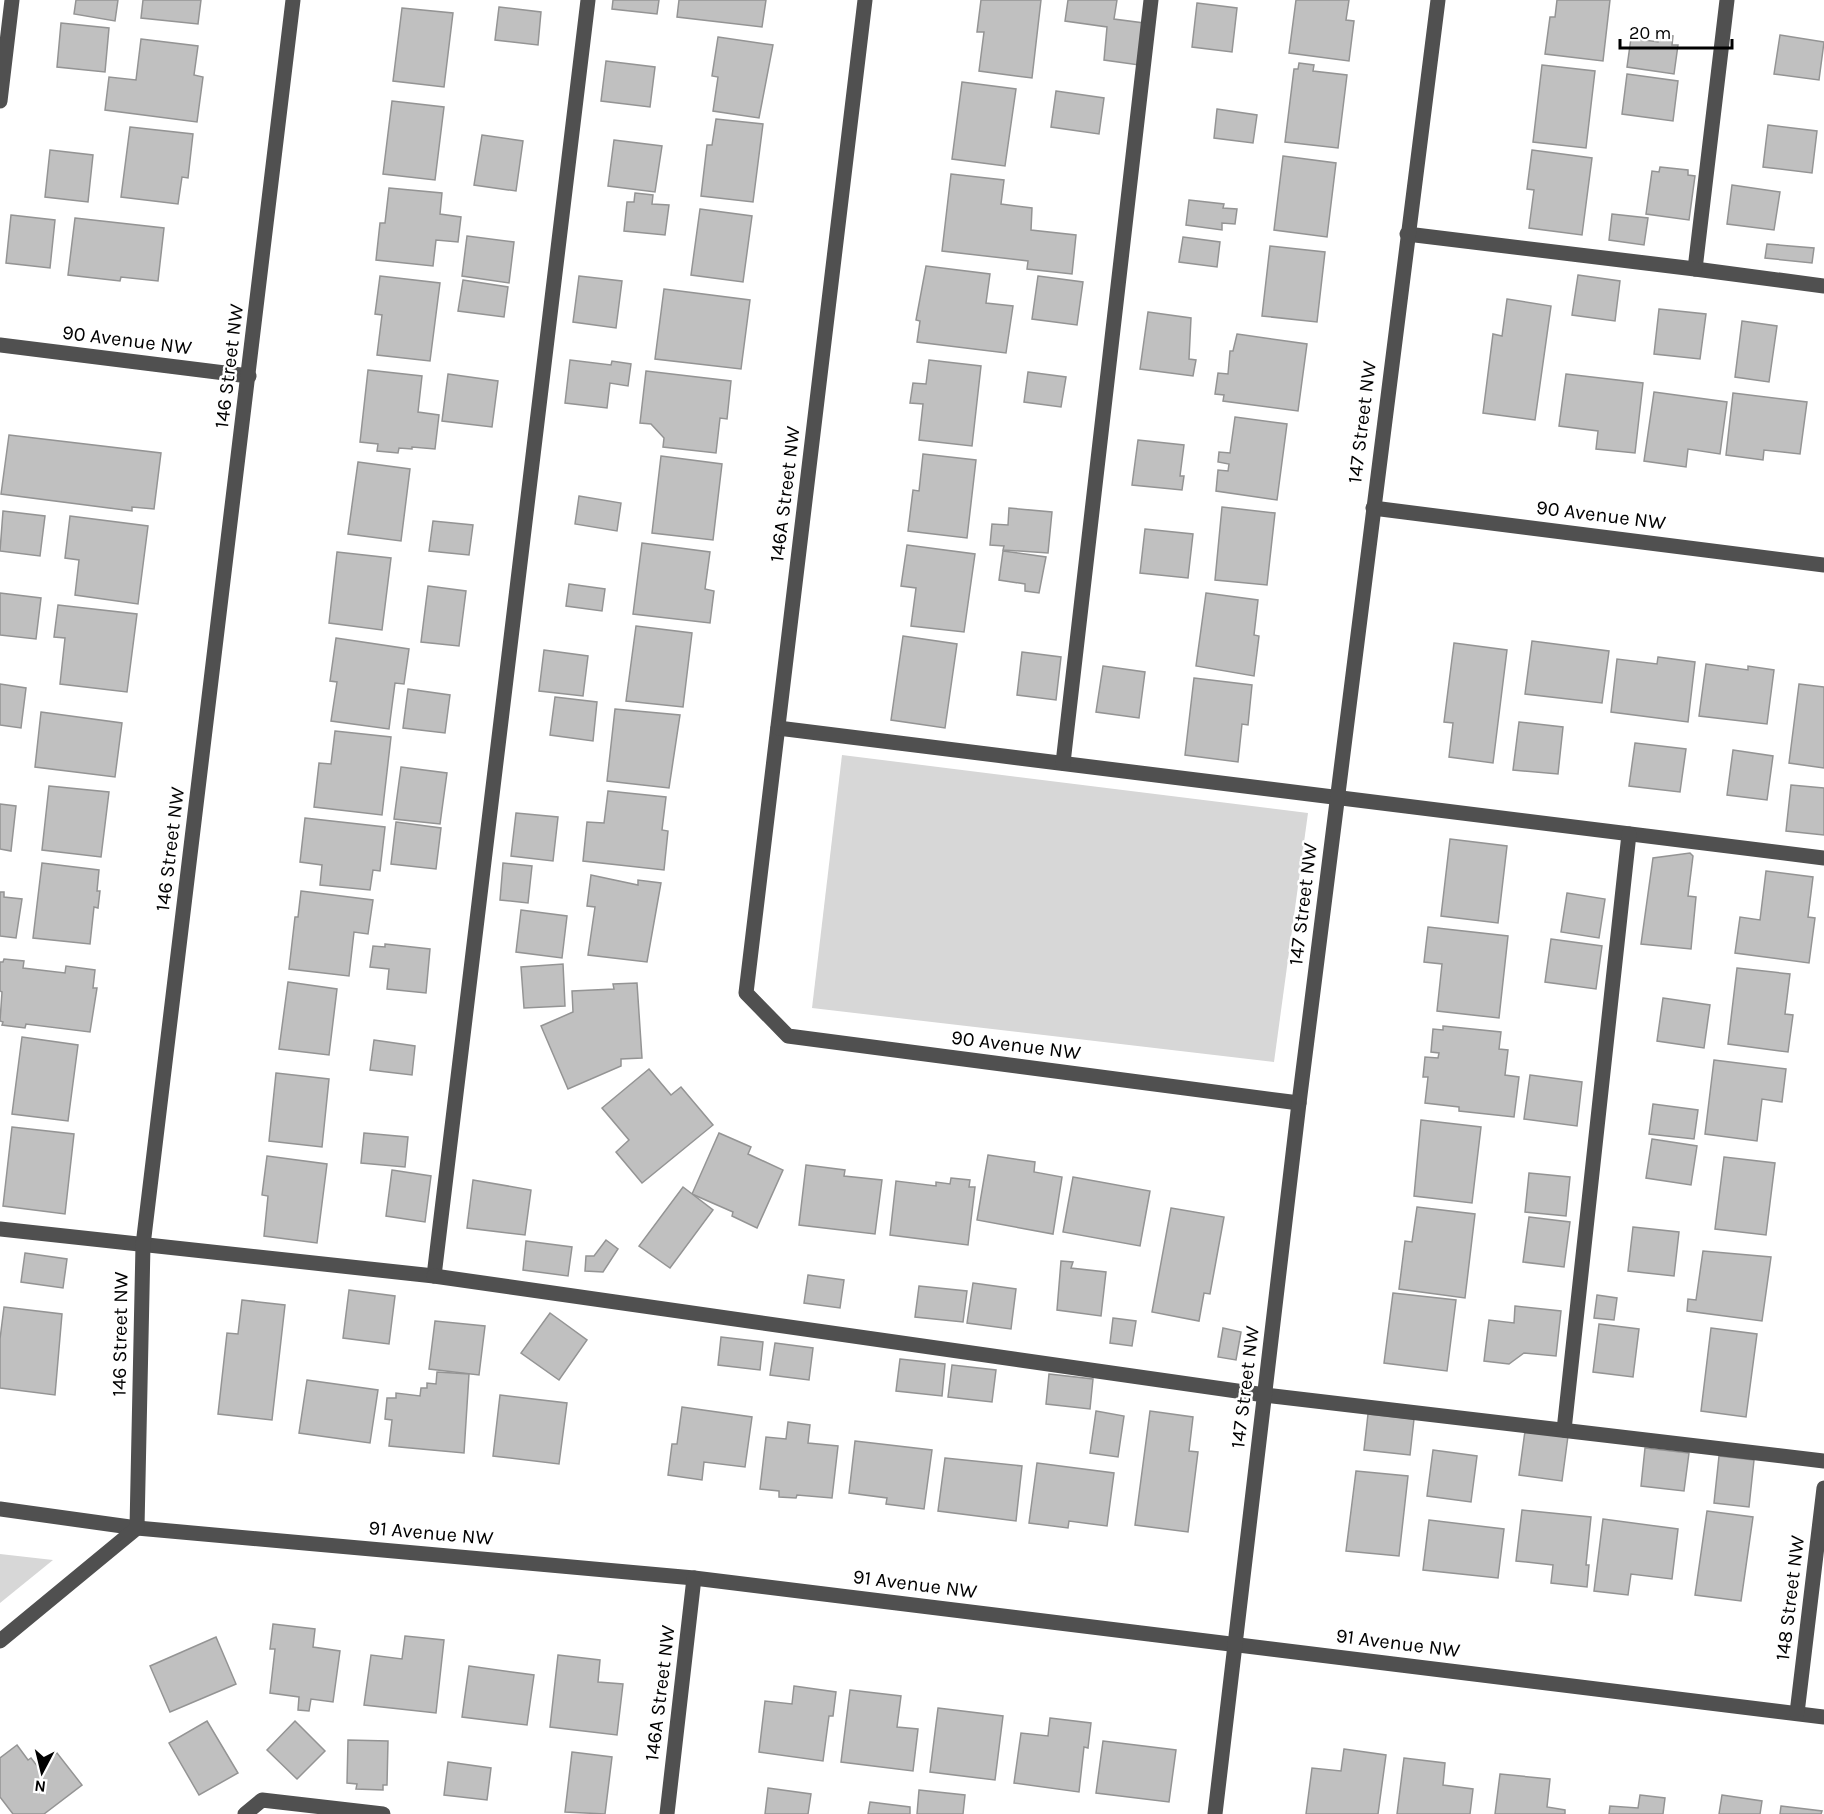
<svg xmlns="http://www.w3.org/2000/svg" width="1824" height="1814" viewBox="0 0 1824 1814" font-family="Karla,sans-serif">
	<rect width="100%" height="100%" fill="#fff"/>
	<g fill="#d7d7d7">
		<polygon points="842,755 1308,813 1274,1062 812,1008"/>
		<polygon points="0,1554 53,1560 0,1603"/>
	</g>
	<g fill="#c0c0c0" stroke="#949494" stroke-width="1.5">
		<polygon points="76,0 118,0 115,21 74,14"/>
		<polygon points="143,0 201,0 198,24 141,18"/>
		<polygon points="613,0 659,0 657,14 612,9"/>
		<polygon points="679,0 766,0 762,27 677,17"/>
		<polygon points="981,0 1041,0 1032,78 979,71 984,32 977,32"/>
		<polygon points="1068,0 1117,0 1114,19 1144,23 1139,65 1104,60 1107,27 1065,21"/>
		<polygon points="1296,0 1349,0 1346,20 1354,21 1349,61 1289,53"/>
		<polygon points="1557,0 1610,0 1603,61 1545,54 1550,17 1555,17"/>
		<polygon points="1197,3 1237,8 1232,52 1192,47"/>
		<polygon points="499,7 541,12 538,45 495,40"/>
		<polygon points="402,8 453,13 444,87 393,81"/>
		<polygon points="61,23 109,28 105,72 57,67"/>
		<polygon points="1659,34 1673,36 1672,45 1678,45 1674,74 1627,67 1631,38 1658,42"/>
		<polygon points="1780,35 1824,42 1819,80 1774,74"/>
		<polygon points="718,37 773,45 759,118 713,111 718,77 712,76"/>
		<polygon points="141,39 198,46 194,75 203,77 197,122 105,110 109,77 136,80"/>
		<polygon points="606,61 655,67 650,107 601,101"/>
		<polygon points="1299,63 1314,65 1313,71 1347,75 1338,148 1285,142 1294,69 1298,69"/>
		<polygon points="1542,65 1595,71 1586,148 1533,142"/>
		<polygon points="1627,74 1678,81 1673,121 1622,114"/>
		<polygon points="962,82 1016,89 1005,166 952,159"/>
		<polygon points="1056,91 1104,98 1099,134 1051,127"/>
		<polygon points="392,101 444,107 435,180 383,174"/>
		<polygon points="1217,109 1257,115 1253,143 1214,138"/>
		<polygon points="716,119 763,124 753,202 701,196 707,145 712,145"/>
		<polygon points="1768,125 1817,131 1812,173 1763,167"/>
		<polygon points="130,127 193,134 188,178 182,177 178,204 121,197"/>
		<polygon points="482,135 523,141 516,191 474,185"/>
		<polygon points="614,140 662,146 655,192 608,186"/>
		<polygon points="50,150 93,155 88,202 45,197"/>
		<polygon points="1532,150 1592,158 1582,235 1529,228 1534,190 1527,189"/>
		<polygon points="1283,156 1336,163 1327,237 1274,230"/>
		<polygon points="1660,167 1688,170 1688,175 1695,176 1689,220 1646,214 1652,171 1659,172"/>
		<polygon points="951,174 1004,180 1001,204 1032,208 1031,230 1076,235 1072,274 1027,269 1028,261 942,251"/>
		<polygon points="1732,185 1780,192 1774,230 1727,224"/>
		<polygon points="389,188 442,193 440,214 461,217 458,242 436,240 433,266 376,260 380,223 385,223"/>
		<polygon points="635,193 653,195 652,204 669,205 665,235 624,231 627,202 634,202"/>
		<polygon points="1189,200 1224,204 1223,208 1237,209 1235,224 1222,223 1222,230 1186,225"/>
		<polygon points="700,209 752,216 743,282 691,275"/>
		<polygon points="1612,214 1648,218 1644,245 1609,240"/>
		<polygon points="11,215 55,220 50,268 6,263"/>
		<polygon points="75,218 164,228 158,281 121,277 120,281 68,275"/>
		<polygon points="467,236 514,242 509,283 462,276"/>
		<polygon points="1183,237 1220,242 1217,267 1179,262"/>
		<polygon points="1767,244 1814,248 1812,263 1765,258"/>
		<polygon points="1270,246 1325,252 1317,322 1262,316"/>
		<polygon points="926,266 990,274 986,303 1013,306 1006,353 917,342 920,321 916,320"/>
		<polygon points="1578,275 1620,281 1615,321 1572,315"/>
		<polygon points="380,276 440,283 430,361 377,355 382,315 375,314"/>
		<polygon points="579,276 622,281 616,328 573,322"/>
		<polygon points="1038,276 1083,282 1077,325 1032,319"/>
		<polygon points="463,280 508,287 504,317 458,311"/>
		<polygon points="664,289 750,300 741,369 655,359"/>
		<polygon points="1507,299 1551,306 1535,420 1483,413 1493,334 1502,336"/>
		<polygon points="1659,309 1706,314 1700,359 1654,354"/>
		<polygon points="1148,312 1191,318 1189,359 1196,360 1193,376 1140,369"/>
		<polygon points="1742,321 1777,326 1769,382 1735,377"/>
		<polygon points="1237,334 1307,344 1298,411 1223,401 1224,395 1215,394 1218,373 1228,374 1230,351 1233,351"/>
		<polygon points="570,360 611,365 612,361 631,364 628,386 610,383 607,408 565,403"/>
		<polygon points="929,360 981,366 972,446 919,440 923,404 910,403 913,383 926,384"/>
		<polygon points="368,370 422,376 418,412 439,415 435,449 412,447 412,449 399,448 398,453 377,451 378,444 360,442"/>
		<polygon points="646,371 731,381 727,419 720,418 716,453 663,447 664,438 651,424 640,423"/>
		<polygon points="1028,372 1066,377 1061,407 1024,402"/>
		<polygon points="448,374 498,381 492,427 442,421"/>
		<polygon points="1566,374 1643,383 1635,453 1596,449 1598,431 1559,426"/>
		<polygon points="1654,392 1727,402 1720,454 1688,449 1686,467 1644,461"/>
		<polygon points="1733,393 1807,402 1800,454 1764,450 1763,460 1726,455"/>
		<polygon points="1235,417 1287,424 1277,500 1216,491 1218,470 1228,471 1229,464 1218,462 1219,452 1230,453"/>
		<polygon points="9,435 161,453 154,509 132,507 132,511 1,494"/>
		<polygon points="1138,440 1184,445 1180,476 1184,476 1182,490 1132,485"/>
		<polygon points="923,454 976,460 967,538 908,531 913,490 919,491"/>
		<polygon points="661,456 722,464 713,540 652,533"/>
		<polygon points="358,462 410,469 401,541 348,534"/>
		<polygon points="579,496 621,503 617,531 575,524"/>
		<polygon points="1222,507 1275,513 1267,585 1215,580"/>
		<polygon points="1009,508 1052,512 1048,553 1003,550 1004,546 990,545 992,524 1008,525"/>
		<polygon points="3,511 45,516 40,556 0,551"/>
		<polygon points="70,516 148,526 138,604 75,595 79,560 65,558"/>
		<polygon points="433,521 473,525 469,555 429,551"/>
		<polygon points="1145,529 1193,534 1188,578 1140,573"/>
		<polygon points="642,543 710,552 705,589 714,591 710,623 633,614"/>
		<polygon points="907,545 975,554 964,632 911,626 916,588 901,586"/>
		<polygon points="1003,551 1046,557 1039,593 1025,591 1025,584 999,580"/>
		<polygon points="337,552 391,558 382,630 329,623"/>
		<polygon points="569,584 605,589 602,611 566,606"/>
		<polygon points="428,586 466,591 459,646 421,642"/>
		<polygon points="0,593 41,598 36,639 0,635"/>
		<polygon points="1206,593 1258,600 1254,635 1259,636 1254,676 1196,666"/>
		<polygon points="58,605 137,614 127,692 60,684 65,638 54,637"/>
		<polygon points="636,626 692,633 683,707 626,701"/>
		<polygon points="903,636 957,644 945,728 891,720"/>
		<polygon points="336,638 409,649 404,684 395,683 389,729 331,721 337,682 330,681"/>
		<polygon points="1532,641 1609,651 1602,703 1525,694"/>
		<polygon points="1454,643 1507,650 1493,763 1449,757 1453,723 1444,722"/>
		<polygon points="544,650 588,656 583,696 539,691"/>
		<polygon points="1022,652 1061,657 1056,700 1017,695"/>
		<polygon points="1658,657 1695,662 1688,722 1611,712 1617,659 1657,664"/>
		<polygon points="1706,664 1748,670 1748,666 1774,670 1767,724 1699,716"/>
		<polygon points="1103,666 1145,672 1139,718 1096,712"/>
		<polygon points="1194,678 1252,685 1248,725 1242,724 1238,762 1185,755"/>
		<polygon points="0,684 26,688 21,728 0,725"/>
		<polygon points="1799,684 1824,687 1824,768 1789,763"/>
		<polygon points="408,689 450,695 445,733 403,728"/>
		<polygon points="555,697 597,702 593,741 550,735"/>
		<polygon points="615,709 680,715 669,788 607,781"/>
		<polygon points="41,712 122,723 115,777 35,767"/>
		<polygon points="1519,722 1563,727 1558,774 1513,770"/>
		<polygon points="335,731 391,737 382,815 314,807 319,763 331,764"/>
		<polygon points="1635,743 1686,749 1680,792 1629,786"/>
		<polygon points="1733,750 1773,756 1767,800 1727,795"/>
		<polygon points="401,767 447,773 440,824 394,819"/>
		<polygon points="1791,785 1824,788 1824,835 1786,831"/>
		<polygon points="49,786 109,792 101,857 42,850"/>
		<polygon points="608,791 666,797 662,830 668,831 664,870 583,861 587,822 604,823"/>
		<polygon points="0,804 16,806 11,851 0,849"/>
		<polygon points="516,813 558,817 553,861 511,856"/>
		<polygon points="305,818 385,827 380,871 373,870 370,890 320,885 322,865 300,862"/>
		<polygon points="396,822 441,828 436,869 391,864"/>
		<polygon points="1450,839 1507,846 1498,923 1441,916"/>
		<polygon points="1690,853 1693,856 1688,896 1696,897 1691,949 1641,944 1653,858"/>
		<polygon points="42,863 99,870 97,891 100,891 98,908 94,907 90,944 33,938"/>
		<polygon points="503,863 532,866 528,903 500,900"/>
		<polygon points="1766,871 1813,877 1808,917 1815,918 1809,963 1735,953 1740,917 1760,920"/>
		<polygon points="591,875 638,885 638,880 661,883 647,962 588,955 595,907 587,906"/>
		<polygon points="301,891 373,900 368,934 354,932 349,976 289,969 295,917 298,917"/>
		<polygon points="0,892 4,892 4,897 22,899 16,938 0,936"/>
		<polygon points="1567,893 1605,899 1599,938 1561,932"/>
		<polygon points="521,910 567,916 562,958 516,952"/>
		<polygon points="1428,927 1508,936 1499,1018 1437,1011 1442,964 1424,962"/>
		<polygon points="1551,939 1602,946 1596,989 1545,982"/>
		<polygon points="385,944 430,949 426,993 387,989 389,969 370,967 373,946 385,947"/>
		<polygon points="4,959 24,961 23,968 65,973 66,966 95,970 93,988 97,988 90,1032 26,1024 25,1028 2,1025 3,1022 0,1021 2,992 0,991 0,962 3,962"/>
		<polygon points="563,964 565,1006 524,1008 521,967"/>
		<polygon points="1737,968 1790,974 1785,1014 1793,1015 1788,1052 1728,1044"/>
		<polygon points="288,982 337,989 329,1055 279,1049"/>
		<polygon points="637,983 642,1058 621,1059 621,1066 568,1089 541,1026 573,1012 572,991 614,989 613,984"/>
		<polygon points="1663,998 1710,1005 1704,1048 1657,1041"/>
		<polygon points="1443,1026 1501,1032 1499,1049 1508,1050 1505,1075 1519,1077 1514,1117 1459,1111 1459,1107 1425,1103 1428,1077 1423,1077 1425,1057 1438,1058 1439,1053 1431,1052 1433,1029 1443,1030"/>
		<polygon points="22,1037 78,1045 68,1121 12,1114"/>
		<polygon points="374,1040 415,1046 412,1075 370,1070"/>
		<polygon points="1714,1060 1786,1069 1782,1102 1762,1099 1757,1141 1705,1134"/>
		<polygon points="649,1069 671,1095 681,1087 713,1125 642,1183 616,1152 629,1140 602,1108"/>
		<polygon points="276,1073 329,1079 322,1147 269,1141"/>
		<polygon points="1530,1075 1582,1082 1577,1126 1524,1119"/>
		<polygon points="1653,1104 1698,1110 1694,1139 1649,1134"/>
		<polygon points="1421,1120 1481,1127 1472,1203 1414,1196"/>
		<polygon points="12,1127 74,1134 65,1214 3,1206"/>
		<polygon points="364,1133 408,1137 405,1167 361,1163"/>
		<polygon points="719,1133 751,1147 748,1154 783,1170 757,1228 732,1216 733,1212 692,1194"/>
		<polygon points="1652,1139 1697,1146 1691,1185 1646,1178"/>
		<polygon points="988,1155 1035,1162 1034,1172 1062,1177 1053,1234 977,1220"/>
		<polygon points="267,1156 327,1164 317,1243 264,1236 268,1196 262,1195"/>
		<polygon points="1724,1157 1775,1163 1766,1235 1715,1229"/>
		<polygon points="806,1165 845,1170 844,1176 882,1180 875,1234 799,1225"/>
		<polygon points="392,1170 431,1176 425,1222 386,1216"/>
		<polygon points="1529,1173 1570,1177 1566,1216 1525,1212"/>
		<polygon points="1073,1177 1150,1191 1140,1246 1063,1232"/>
		<polygon points="951,1178 970,1180 969,1187 975,1187 968,1245 890,1235 896,1181 936,1186 936,1182 950,1184"/>
		<polygon points="473,1180 531,1190 525,1235 467,1228"/>
		<polygon points="683,1187 713,1210 670,1268 639,1246"/>
		<polygon points="1417,1207 1475,1214 1465,1298 1399,1289 1405,1241 1412,1242"/>
		<polygon points="1171,1208 1224,1217 1210,1294 1204,1293 1199,1321 1152,1312"/>
		<polygon points="1529,1217 1570,1222 1564,1267 1523,1262"/>
		<polygon points="1633,1227 1679,1232 1674,1276 1628,1271"/>
		<polygon points="606,1240 618,1249 603,1272 585,1271 586,1256 594,1256"/>
		<polygon points="526,1241 572,1247 568,1276 523,1270"/>
		<polygon points="1703,1251 1771,1257 1762,1321 1687,1311 1688,1299 1696,1300"/>
		<polygon points="25,1253 67,1259 63,1288 21,1282"/>
		<polygon points="1061,1261 1073,1262 1071,1268 1106,1272 1101,1316 1057,1310"/>
		<polygon points="808,1275 844,1280 840,1308 804,1303"/>
		<polygon points="973,1283 1016,1289 1011,1329 967,1323"/>
		<polygon points="919,1286 967,1291 963,1322 915,1317"/>
		<polygon points="349,1290 395,1296 389,1344 343,1338"/>
		<polygon points="1393,1293 1456,1300 1447,1371 1384,1363"/>
		<polygon points="1597,1295 1617,1298 1614,1320 1594,1318"/>
		<polygon points="242,1300 285,1305 272,1420 218,1414 227,1333 238,1334"/>
		<polygon points="1515,1306 1561,1311 1556,1356 1524,1353 1509,1364 1484,1361 1489,1320 1514,1323"/>
		<polygon points="4,1307 62,1314 55,1395 0,1388 0,1339"/>
		<polygon points="550,1313 587,1340 559,1380 521,1353"/>
		<polygon points="1113,1318 1136,1321 1132,1346 1110,1343"/>
		<polygon points="435,1321 485,1326 479,1375 429,1369"/>
		<polygon points="1599,1324 1639,1329 1633,1377 1593,1372"/>
		<polygon points="1223,1328 1241,1332 1236,1360 1218,1357"/>
		<polygon points="1711,1328 1757,1334 1746,1417 1701,1411"/>
		<polygon points="721,1337 763,1342 760,1370 718,1365"/>
		<polygon points="775,1343 813,1348 809,1380 770,1375"/>
		<polygon points="900,1359 945,1364 942,1396 896,1391"/>
		<polygon points="952,1365 996,1370 992,1402 948,1397"/>
		<polygon points="437,1372 469,1374 464,1453 389,1446 392,1420 385,1419 387,1398 396,1398 396,1393 420,1396 421,1388 427,1388 427,1383 436,1384"/>
		<polygon points="1049,1374 1093,1379 1090,1409 1046,1404"/>
		<polygon points="307,1380 378,1390 370,1443 299,1433"/>
		<polygon points="500,1395 567,1403 559,1464 493,1456"/>
		<polygon points="682,1407 752,1417 745,1467 704,1462 702,1480 668,1475 672,1444 677,1444"/>
		<polygon points="1096,1411 1124,1416 1118,1457 1090,1453"/>
		<polygon points="1150,1411 1193,1417 1189,1451 1198,1452 1188,1532 1135,1525"/>
		<polygon points="1368,1414 1414,1419 1410,1455 1364,1450"/>
		<polygon points="788,1422 810,1425 808,1443 838,1446 832,1498 797,1495 796,1498 779,1497 779,1491 760,1489 766,1437 786,1439"/>
		<polygon points="1525,1431 1568,1436 1562,1481 1519,1475"/>
		<polygon points="855,1441 932,1450 924,1509 886,1504 887,1498 849,1493"/>
		<polygon points="1645,1448 1689,1453 1684,1491 1641,1486"/>
		<polygon points="1433,1450 1477,1456 1471,1502 1427,1496"/>
		<polygon points="1719,1456 1754,1460 1749,1507 1714,1503"/>
		<polygon points="945,1458 1022,1466 1016,1521 938,1511"/>
		<polygon points="1037,1463 1114,1473 1107,1526 1069,1521 1068,1528 1029,1523"/>
		<polygon points="1356,1471 1408,1476 1399,1556 1346,1551"/>
		<polygon points="1522,1510 1591,1517 1586,1565 1589,1565 1587,1587 1551,1583 1553,1565 1516,1561"/>
		<polygon points="1707,1511 1753,1517 1741,1601 1695,1595"/>
		<polygon points="1603,1519 1678,1529 1672,1579 1631,1574 1628,1595 1594,1591"/>
		<polygon points="1429,1520 1504,1529 1498,1578 1423,1570"/>
		<polygon points="273,1624 315,1629 313,1647 340,1651 333,1702 311,1699 309,1711 298,1710 299,1697 270,1693 275,1649 270,1649"/>
		<polygon points="405,1636 444,1640 436,1713 364,1705 371,1655 402,1659"/>
		<polygon points="216,1637 236,1684 170,1712 150,1666"/>
		<polygon points="558,1655 600,1660 598,1682 623,1684 617,1735 550,1727"/>
		<polygon points="469,1666 534,1675 527,1725 462,1717"/>
		<polygon points="794,1686 836,1692 833,1716 829,1716 823,1761 759,1752 765,1701 792,1704"/>
		<polygon points="850,1690 901,1696 897,1727 918,1729 913,1771 841,1762"/>
		<polygon points="938,1708 1003,1716 995,1780 930,1772"/>
		<polygon points="1050,1718 1091,1723 1088,1748 1084,1747 1079,1792 1014,1783 1021,1733 1048,1736"/>
		<polygon points="207,1721 238,1773 199,1795 169,1743"/>
		<polygon points="295,1721 325,1751 297,1779 267,1750"/>
		<polygon points="348,1740 388,1741 387,1785 383,1785 383,1790 356,1789 357,1784 347,1783"/>
		<polygon points="1103,1741 1176,1750 1169,1802 1096,1793"/>
		<polygon points="17,1745 28,1760 31,1758 38,1767 57,1753 82,1785 44,1814 13,1814 0,1797 0,1758"/>
		<polygon points="1344,1749 1386,1755 1378,1814 1306,1814 1312,1768 1341,1771"/>
		<polygon points="572,1752 612,1757 605,1814 565,1812"/>
		<polygon points="1404,1758 1445,1763 1443,1785 1473,1789 1470,1814 1397,1814"/>
		<polygon points="448,1762 491,1768 487,1800 444,1795"/>
		<polygon points="1500,1774 1550,1779 1547,1807 1565,1810 1565,1814 1495,1814"/>
		<polygon points="768,1788 811,1794 808,1814 765,1814"/>
		<polygon points="919,1790 965,1795 963,1814 917,1814"/>
		<polygon points="1640,1795 1665,1798 1663,1814 1609,1814 1610,1806 1638,1808"/>
		<polygon points="1722,1795 1762,1801 1760,1814 1719,1814"/>
		<polygon points="870,1802 910,1807 910,1814 868,1814"/>
		<polygon points="1781,1806 1822,1811 1821,1814 1780,1814"/>
	</g>
	<g fill="none" stroke-linecap="round" stroke-linejoin="round">
		<g stroke="#505050" stroke-width="15">
			<polyline points="865,0 746,993 788,1036 1299,1103"/>
			<polyline points="1727,0 1695,269 1824,286"/>
			<polyline points="0,101 12,0"/>
			<polyline points="1407,234 1695,269"/>
			<polyline points="0,345 249,376"/>
			<polyline points="1373,508 1824,565"/>
			<polyline points="778,728 1824,858"/>
			<polyline points="1063,763 1151,0"/>
			<polyline points="0,1229 434,1276 588,0"/>
			<polyline points="434,1276 1265,1395 1824,1461"/>
			<polyline points="1564,1430 1629,834"/>
			<polyline points="0,1509 137,1528 694,1578 1824,1717"/>
			<polyline points="0,1641 137,1528 143,1245 293,0"/>
			<polyline points="1797,1713 1824,1488"/>
			<polyline points="245,1814 262,1800 383,1814"/>
			<polyline points="667,1814 694,1578"/>
			<polyline points="1215,1814 1299,1103 1438,0"/>
		</g>
	</g>
	<g text-anchor="middle" dominant-baseline="central" stroke-width="5" stroke-linejoin="round" paint-order="stroke">
		<g font-size="20" fill="#000" stroke="#fff">
			<text transform="translate(127 340) rotate(7)">90 Avenue NW</text>
			<text transform="translate(229 366) rotate(-83)">146 Street NW</text>
			<text transform="translate(1362 422) rotate(-83)">147 Street NW</text>
			<text transform="translate(785 494) rotate(-83)">146A Street NW</text>
			<text transform="translate(1601 515) rotate(7)">90 Avenue NW</text>
			<text transform="translate(170 849) rotate(-83)">146 Street NW</text>
			<text transform="translate(1303 904) rotate(-83)">147 Street NW</text>
			<text transform="translate(1016 1045) rotate(7)">90 Avenue NW</text>
			<text transform="translate(120 1334) rotate(-89)">146 Street NW</text>
			<text transform="translate(1245 1387) rotate(-83)">147 Street NW</text>
			<text transform="translate(431 1533) rotate(5)">91 Avenue NW</text>
			<text transform="translate(915 1584) rotate(7)">91 Avenue NW</text>
			<text transform="translate(1790 1598) rotate(-83)">148 Street NW</text>
			<text transform="translate(1398 1643) rotate(7)">91 Avenue NW</text>
			<text transform="translate(660 1693) rotate(-83)">146A Street NW</text>
		</g>
	</g>
	<g transform="translate(42 1772) rotate(187)" stroke="#ffffff" stroke-width="4.5" paint-order="stroke">
	<path d="M0-4.5L10 22L0 15L-10 22Z" fill="#000000"/>
	<text y="-9" font-size="16" font-weight="bold" text-anchor="middle" fill="#000000">N</text>
	</g>
	<path d="M1620 39v9h112v-9" fill="none" stroke="#000000" stroke-width="3"/>
	<text x="1629" y="39" font-size="18" fill="#000000" stroke="#ffffff" stroke-width="4.5" paint-order="stroke">20 m</text>
</svg>
